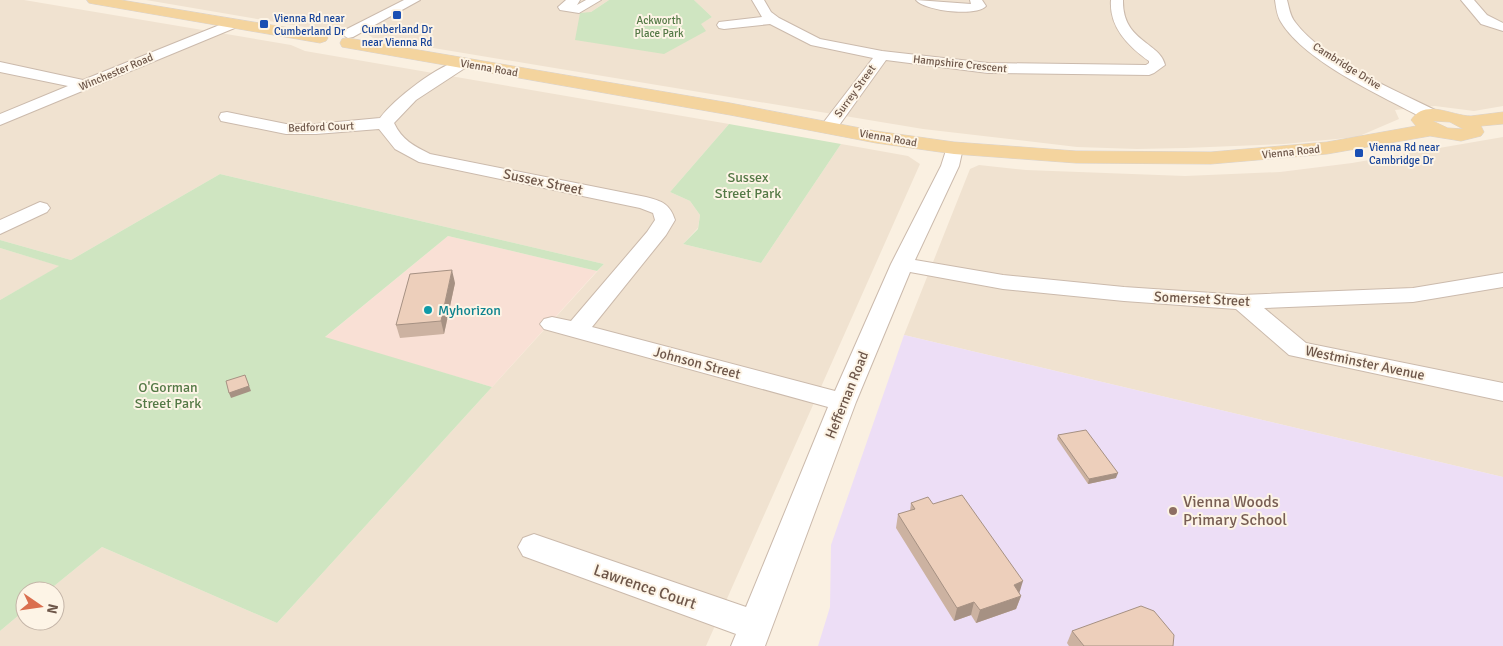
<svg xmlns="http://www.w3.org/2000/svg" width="1503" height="646" viewBox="0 0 1503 646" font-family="Signika,sans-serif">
	<rect width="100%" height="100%" fill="#faf0e1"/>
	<g fill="#f0e2d0">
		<polygon points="0,0 24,0 291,45 305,51 729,124 670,192 690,201 700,215 698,228 683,244 761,263 841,144 908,156 920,164 706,646 0,646 0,631 25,610 25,621 55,621 55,591 48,591 102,547 277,623 604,264 220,174 71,260 0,240"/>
		<polygon points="146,0 609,0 591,12 700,24 712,17 694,0 1503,0 1503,106 1474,111 1435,106 1395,110 1399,119 1357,137 1284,144 1185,148 1137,149 1077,147 923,129 373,38 366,33 336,29 322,30"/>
		<polygon points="1503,137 1503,477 904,335 970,169 979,165 1026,170 1185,176 1280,172 1352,163"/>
		<polygon points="0,248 60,266 0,300"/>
	</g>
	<polygon fill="#f9e0d5" points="448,236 597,271 492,387 324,338"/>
	<polygon fill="#eddef6" points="904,335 1503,477 1503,646 818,646 830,607 831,545"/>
	<g fill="#cfe5c1">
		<polygon points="609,0 694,0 712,17 701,24 706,31 664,54 575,40 580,13 591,12"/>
		<polygon points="729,124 841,144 761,263 683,244 698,229 700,215 690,201 670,192"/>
		<polygon points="220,174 604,264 597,271 448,236 325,337 492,387 277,623 102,547 48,591 25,591 25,610 0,631 0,300 59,266 0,248 0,240 71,260"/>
	</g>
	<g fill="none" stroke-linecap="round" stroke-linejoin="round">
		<g stroke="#cbbaac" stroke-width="2">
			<g id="minor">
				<polygon points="404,0 420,0 353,37 348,38 341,34 343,31"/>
				<polygon points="566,0 580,0 577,5 586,0 601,0 579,13 560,10 558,7"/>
				<path d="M752,0H764L771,12L779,18L820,39L882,51L988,63L1146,65L1149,63V61C1128,46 1109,27 1111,0H1123C1122,42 1160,42 1165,65L1154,73L1149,75L988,73L886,60L835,131L829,132L823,131L820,127L873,58L811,45L770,24L724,29L719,28L717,25L719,22L762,17Z"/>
				<path d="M916,0L971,4L970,0H982L986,6C976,17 925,11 916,0Z"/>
				<path d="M1275,0H1287C1289,7 1290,16 1295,22C1323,60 1395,90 1437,111L1439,115L1437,119H1425C1384,97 1305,62 1281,22C1277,16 1276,7 1275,0Z"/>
				<polygon points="1461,0 1474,0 1487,15 1503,23 1503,31 1481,24"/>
				<polygon points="232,20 239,24 237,27 0,125 0,114 68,86 0,72 0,62 83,80"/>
				<path d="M463,59L468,60L470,63L468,66L416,100L394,123C402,140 414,146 430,154L646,197C662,201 670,204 675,220L666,235L592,327L835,391L891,264L941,166L948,144L954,143L960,144L963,148L959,166L915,260L1003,275L1124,287L1242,295L1413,288L1503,273V287L1413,302L1264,308L1306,343L1503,383V401L1289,355L1236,309L1124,301L1003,289L910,272L856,402L765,646H731L736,634L523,556L518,547L523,538L534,534L746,607L828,407L544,329L540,324L544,319L552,317L571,321L647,232L655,220L653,213L640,208L419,162L395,149L379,129L316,134H286L221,121L219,117L221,113L227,112L286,124H316L380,118C395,98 438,65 463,59Z"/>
				<polygon points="40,202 47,204 50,208 47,212 0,234 0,220"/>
			</g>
		</g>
		<g stroke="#d9d3d0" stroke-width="1">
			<g id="major">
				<polygon points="87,0 121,0 320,33 326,35 328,38 326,41 320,43 94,4 89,3"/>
				<path d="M348,38L730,103L876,131L954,142L1076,151L1211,152L1327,142L1416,126L1411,120C1426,98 1451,116 1471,116C1482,115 1492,113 1503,112V124L1481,126L1484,132L1481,136L1461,141L1430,136L1327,154L1211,164L1076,163L954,154L876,143L730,115L342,47L340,43L342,39ZM1433,121L1450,122L1463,129L1448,128Z"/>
			</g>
		</g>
		<use href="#minor" fill="#fff" fill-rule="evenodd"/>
		<use href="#major" fill="#f4d49e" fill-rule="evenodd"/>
	</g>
	<g fill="#ccb2a1">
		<polygon points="455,283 444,334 400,338 396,325"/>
		<polygon points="1058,435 1116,478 1088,484 1057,439"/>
		<polygon points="911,503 933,504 1019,593 1021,596 1016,609 976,623 971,615 954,621 896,528 898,514 910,511"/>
		<polygon points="1072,631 1173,646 1069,646 1067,643"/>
	</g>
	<g fill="#a69183">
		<polygon points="452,270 455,283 444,334 441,321"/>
		<polygon points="245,375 251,391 231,398 229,393"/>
		<polygon points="1118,473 1116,478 1088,484 1089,479"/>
		<polygon points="1023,581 1019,594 1014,585"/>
		<polygon points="1021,596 1016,609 976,623 980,610"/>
		<polygon points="974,602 971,615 954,621 957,608"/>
	</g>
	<g fill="#edcfbb" stroke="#a69183">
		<polygon points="452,270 441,321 396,325 410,274"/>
		<polygon points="245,375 249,386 229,393 226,381"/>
		<polygon points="1086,430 1118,473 1089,479 1058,435"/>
		<polygon points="962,495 1023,581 1014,585 1021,596 980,610 974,602 957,608 898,514 915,509 911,503 928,497 933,504"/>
		<polygon points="1141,606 1154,611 1174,635 1173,646 1084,646 1072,631"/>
	</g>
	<g fill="#1a4fb4" stroke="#fdf4e6" stroke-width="2">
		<rect x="392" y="10" width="10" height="10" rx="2.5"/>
		<rect x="259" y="19" width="10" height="10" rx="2.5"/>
		<rect x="1354" y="148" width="10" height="10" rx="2.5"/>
	</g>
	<circle fill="#0f9aa8" stroke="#fdf4e6" stroke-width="2" cx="428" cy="310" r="5"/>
	<circle fill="#8d6e63" stroke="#fdf4e6" stroke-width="2" cx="1173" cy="511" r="5"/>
	<g text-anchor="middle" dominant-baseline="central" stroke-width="4" stroke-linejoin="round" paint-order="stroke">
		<g font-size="11" fill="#164399" stroke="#fdf4e6" text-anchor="start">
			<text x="274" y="18">Vienna Rd near<tspan x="274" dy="13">Cumberland Dr</tspan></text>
			<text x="397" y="29" text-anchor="middle">Cumberland Dr<tspan x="397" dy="13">near Vienna Rd</tspan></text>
			<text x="1369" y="147">Vienna Rd near<tspan x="1369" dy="13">Cambridge Dr</tspan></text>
		</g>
		<g font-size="11" fill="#547946" stroke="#fdf4e6">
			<text x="659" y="20">Ackworth<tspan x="659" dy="13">Place Park</tspan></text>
		</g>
		<g font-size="11" fill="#6e574a" stroke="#fdf4e6">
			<text transform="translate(960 64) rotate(6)">Hampshire Crescent</text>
			<text transform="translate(1347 66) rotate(32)">Cambridge Drive</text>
			<text transform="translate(489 68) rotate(10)">Vienna Road</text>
			<text transform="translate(116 72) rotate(-23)">Winchester Road</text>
			<text transform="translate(855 91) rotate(-54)">Surrey Street</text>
			<text transform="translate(321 127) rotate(-2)">Bedford Court</text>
			<text transform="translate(888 138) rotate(10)">Vienna Road</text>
			<text transform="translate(1291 152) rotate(-6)">Vienna Road</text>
		</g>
		<g font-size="14" fill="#547946" stroke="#fdf4e6">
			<text x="748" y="177">Sussex<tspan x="748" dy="16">Street Park</tspan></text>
			<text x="168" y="387">O'Gorman<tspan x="168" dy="16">Street Park</tspan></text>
		</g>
		<g font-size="14" fill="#6e574a" stroke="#fdf4e6">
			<text transform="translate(543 182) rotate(12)">Sussex Street</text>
			<text transform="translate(1202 299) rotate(3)">Somerset Street</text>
			<text transform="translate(697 363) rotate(15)">Johnson Street</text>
			<text transform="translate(1365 363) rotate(12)">Westminster Avenue</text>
			<text transform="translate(847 395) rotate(-68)">Heffernan Road</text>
		</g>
		<g font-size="14" fill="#0d838f" stroke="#fdf4e6" text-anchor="start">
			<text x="438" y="310">Myhorizon</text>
		</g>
		<g font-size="16" fill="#785e54" stroke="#fdf4e6" text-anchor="start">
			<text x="1183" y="502">Vienna Woods<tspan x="1183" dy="18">Primary School</tspan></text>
		</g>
		<g font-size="16" fill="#6e574a" stroke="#fdf4e6">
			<text transform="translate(645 587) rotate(19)">Lawrence Court</text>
		</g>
	</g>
	<g transform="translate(40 606) rotate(103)"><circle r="24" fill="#fdf4e6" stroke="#c4b5a8"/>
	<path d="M0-4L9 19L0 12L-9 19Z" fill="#da6f4f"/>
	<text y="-8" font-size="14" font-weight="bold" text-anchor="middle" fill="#6e574a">N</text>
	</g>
</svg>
